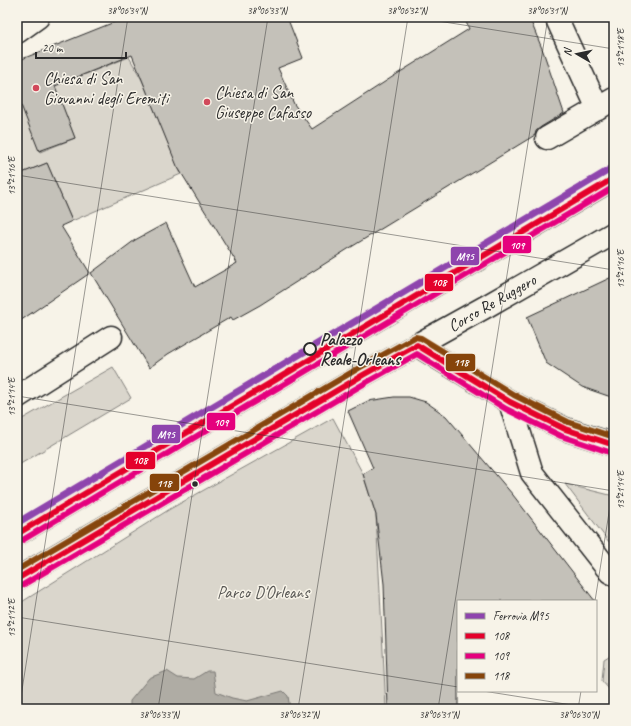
<svg xmlns="http://www.w3.org/2000/svg" width="631" height="726" viewBox="0 0 631 726" font-family="Caveat,sans-serif">
	<rect width="100%" height="100%" fill="#f7f3e8"/>
	<filter id="ink" filterUnits="userSpaceOnUse"><feTurbulence type="fractalNoise" baseFrequency=".025" numOctaves="2"/><feDisplacementMap in="SourceGraphic" scale="8" xChannelSelector="R" yChannelSelector="G"/><feConvolveMatrix kernelMatrix="1 2 1 2 8 2 1 2 1" color-interpolation-filters="sRGB"/></filter>
	<g filter="url(#ink)">
		<g fill="#dad6cc" stroke="#82807c">
			<polygon points="129,57 142,80 181,174 72,221 47,163 17,175 17,97 18,96 40,152 75,138 52,80 71,80"/>
			<polygon points="113,367 131,398 17,466 17,422"/>
			<polygon points="333,418 363,474 376,515 386,709 17,709 17,605 170,509"/>
			<polygon points="565,484 614,496 614,511 612,514 610,529 609,542"/>
			<polygon points="614,653 614,695 602,681 604,659"/>
		</g>
		<polygon fill="#afaca4" stroke="#7a7874" points="167,671 178,678 194,679 207,671 213,671 216,692 232,698 247,701 283,691 288,696 290,709 130,709 130,701 149,678"/>
		<g fill="#c4c1b9" stroke="#2b2b2b">
			<polygon points="127,17 287,17 303,58 278,68 294,104 312,129 397,74 469,29 464,17 529,17 543,51 564,113 541,127 536,131 535,135 348,249 260,305 233,320 231,317 168,354 149,368 91,273 135,240 166,223 195,287 237,263 177,166 132,55 55,86 75,138 39,151 17,95 17,61"/>
			<polygon points="47,163 72,221 61,226 90,273 17,323 17,175"/>
			<polygon points="614,276 614,398 582,387 546,363 527,317"/>
			<polygon points="394,397 409,397 426,402 446,416 513,495 595,601 458,601 458,709 388,709 384,584 376,515 363,474 373,468 348,411 368,401"/>
		</g>
		<g fill="none" stroke-linecap="round" stroke-linejoin="round">
			<g stroke="#2b2b2b" stroke-width="25">
				<g id="minor">
					<polyline points="556,17 598,109"/>
					<polyline points="17,32 38,17"/>
					<polyline points="547,138 614,99"/>
					<polyline points="17,397 111,337"/>
					<polyline points="510,402 532,473 610,572 614,574"/>
				</g>
			</g>
			<g stroke="#2b2b2b" stroke-width="25">
				<g id="major">
					<polyline points="417,345 510,402 565,429 614,445"/>
					<polyline points="17,534 614,178"/>
					<polyline points="17,579 363,375 487,306 614,233"/>
				</g>
			</g>
			<use href="#minor" stroke="#f7f3e8" stroke-width="22"/>
			<use href="#major" stroke="#f7f3e8" stroke-width="22"/>
			<g stroke="#f7f3e8" stroke-width="9">
				<g id="bus-1">
					<polyline points="17,534 614,178"/>
					<polyline points="17,579 363,375 417,345 510,402 565,429 614,445"/>
				</g>
			</g>
			<g stroke="#f7f3e8" stroke-width="9">
				<g id="bus-2">
					<polyline points="21,541 614,187"/>
					<polyline points="21,586 367,382 417,354 506,409 561,436 612,453"/>
				</g>
			</g>
			<g stroke="#f7f3e8" stroke-width="9">
				<g id="bus-3">
					<polyline points="17,525 610,171"/>
					<polyline points="17,570 359,368 415,337 421,338 514,395 568,422 614,437"/>
				</g>
			</g>
			<use href="#bus-1" stroke="#e4002b" stroke-width="6"/>
			<use href="#bus-2" stroke="#e5007d" stroke-width="6"/>
			<use href="#bus-3" stroke="#86440a" stroke-width="6"/>
			<g stroke="#f7f3e8" stroke-width="10">
				<polyline id="rail-1" points="17,523 614,167"/>
			</g>
			<use href="#rail-1" stroke="#8e44ad" stroke-width="7"/>
		</g>
	</g>
	<path fill="none" stroke="#2b2b2b" stroke-width="1" stroke-opacity="0.45" d="M413,17L614,49M17,175L614,270M17,396L614,491M595,601L614,481M17,617L458,687M483,691L597,709M19,709L128,17M158,709L268,17M298,709L408,17M438,709L548,17M578,709L581,691"/>
	<g fill="#d1495b" stroke="#f7f3e8" stroke-width="1.5">
		<circle cx="36" cy="88" r="4"/>
		<circle cx="207" cy="102" r="4"/>
	</g>
	<circle fill="#f7f3e8" stroke="#2b2b2b" stroke-width="2" cx="310" cy="349" r="6"/>
	<circle fill="#2b2b2b" stroke="#f7f3e8" stroke-width="1.5" cx="195" cy="484" r="3.5"/>
	<g text-anchor="middle" dominant-baseline="central" stroke-width="3" stroke-linejoin="round" paint-order="stroke">
		<g font-size="17" fill="#2b2b2b" stroke="#f7f3e8" text-anchor="start">
			<text x="44" y="78">Chiesa di San<tspan x="44" dy="20">Giovanni degli Eremiti</tspan></text>
			<text x="215" y="92">Chiesa di San<tspan x="215" dy="20">Giuseppe Cafasso</tspan></text>
		</g>
		<g font-size="17" fill="#2b2b2b" stroke="#f7f3e8">
			<text transform="translate(492 303) rotate(-30)">Corso Re Ruggero</text>
		</g>
		<g font-size="17" font-weight="bold" fill="#2b2b2b" stroke="#f7f3e8" text-anchor="start">
			<text x="320" y="339">Palazzo<tspan x="320" dy="20">Reale-Orleans</tspan></text>
		</g>
		<g font-size="17" fill="#575653" stroke="#f7f3e8">
			<text x="263" y="592">Parco D'Orleans</text>
		</g>
	</g>
	<g stroke="#f7f3e8" stroke-width="1.5">
		<rect x="502" y="235" width="30" height="19" rx="4" fill="#e5007d"/>
		<rect x="450" y="246" width="30" height="20" rx="4" fill="#8e44ad"/>
		<rect x="424" y="273" width="30" height="19" rx="4" fill="#e4002b"/>
		<rect x="445" y="353" width="31" height="19" rx="4" fill="#86440a"/>
		<rect x="206" y="412" width="30" height="19" rx="4" fill="#e5007d"/>
		<rect x="151" y="424" width="30" height="20" rx="4" fill="#8e44ad"/>
		<rect x="125" y="451" width="31" height="19" rx="4" fill="#e4002b"/>
		<rect x="149" y="473" width="31" height="19" rx="4" fill="#86440a"/>
	</g>
	<g font-size="11" text-anchor="middle" font-weight="bold" fill="#fff">
		<text x="517" y="249">109</text>
		<text x="465" y="260">M95</text>
		<text x="439" y="286">108</text>
		<text x="461" y="366">118</text>
		<text x="221" y="426">109</text>
		<text x="166" y="438">M95</text>
		<text x="140" y="464">108</text>
		<text x="164" y="487">118</text>
	</g>
	<rect width="631" height="726" fill="none" stroke="#f7f3e8" stroke-width="44"/>
	<rect x="457" y="600" width="140" height="92" fill="#f7f3e8" stroke="#a5a39c"/>
	<rect x="465" y="613" width="20" height="6" fill="#8e44ad" stroke="#a5a39c"/>
	<text x="493" y="620" font-size="12" fill="#2b2b2b">Ferrovia M95</text>
	<rect x="465" y="633" width="20" height="6" fill="#e4002b" stroke="#a5a39c"/>
	<text x="493" y="640" font-size="12" fill="#2b2b2b">108</text>
	<rect x="465" y="653" width="20" height="6" fill="#e5007d" stroke="#a5a39c"/>
	<text x="493" y="660" font-size="12" fill="#2b2b2b">109</text>
	<rect x="465" y="673" width="20" height="6" fill="#86440a" stroke="#a5a39c"/>
	<text x="493" y="680" font-size="12" fill="#2b2b2b">118</text>
	<g transform="translate(577 54) rotate(279)" stroke="#f7f3e8" stroke-width="3" paint-order="stroke">
	<path d="M0-3L7 15L0 10L-7 15Z" fill="#2b2b2b"/>
	<text y="-6" font-size="11" font-weight="bold" text-anchor="middle" fill="#2b2b2b">N</text>
	</g>
	<path d="M36 52v6h90v-6" fill="none" stroke="#2b2b2b" stroke-width="2"/>
	<text x="42" y="52" font-size="12" fill="#2b2b2b" stroke="#f7f3e8" stroke-width="3" paint-order="stroke">20 m</text>
	<rect x="22" y="22" width="587" height="682" fill="none" stroke="#2b2b2b" stroke-width="1.5"/>
	<g font-size="10" text-anchor="middle" fill="#2b2b2b">
		<text x="127" y="14">38°06'34"N</text>
		<text x="267" y="14">38°06'33"N</text>
		<text x="407" y="14">38°06'32"N</text>
		<text x="547" y="14">38°06'31"N</text>
		<text transform="translate(620 48) rotate(-90)" y="4">13°21'18"E</text>
		<text transform="translate(11 176) rotate(-90)" y="4">13°21'16"E</text>
		<text transform="translate(620 269) rotate(-90)" y="4">13°21'16"E</text>
		<text transform="translate(11 397) rotate(-90)" y="4">13°21'14"E</text>
		<text transform="translate(620 490) rotate(-90)" y="4">13°21'14"E</text>
		<text transform="translate(11 618) rotate(-90)" y="4">13°21'12"E</text>
		<text x="159" y="718">38°06'33"N</text>
		<text x="299" y="718">38°06'32"N</text>
		<text x="439" y="718">38°06'31"N</text>
		<text x="579" y="718">38°06'30"N</text>
	</g>
</svg>
